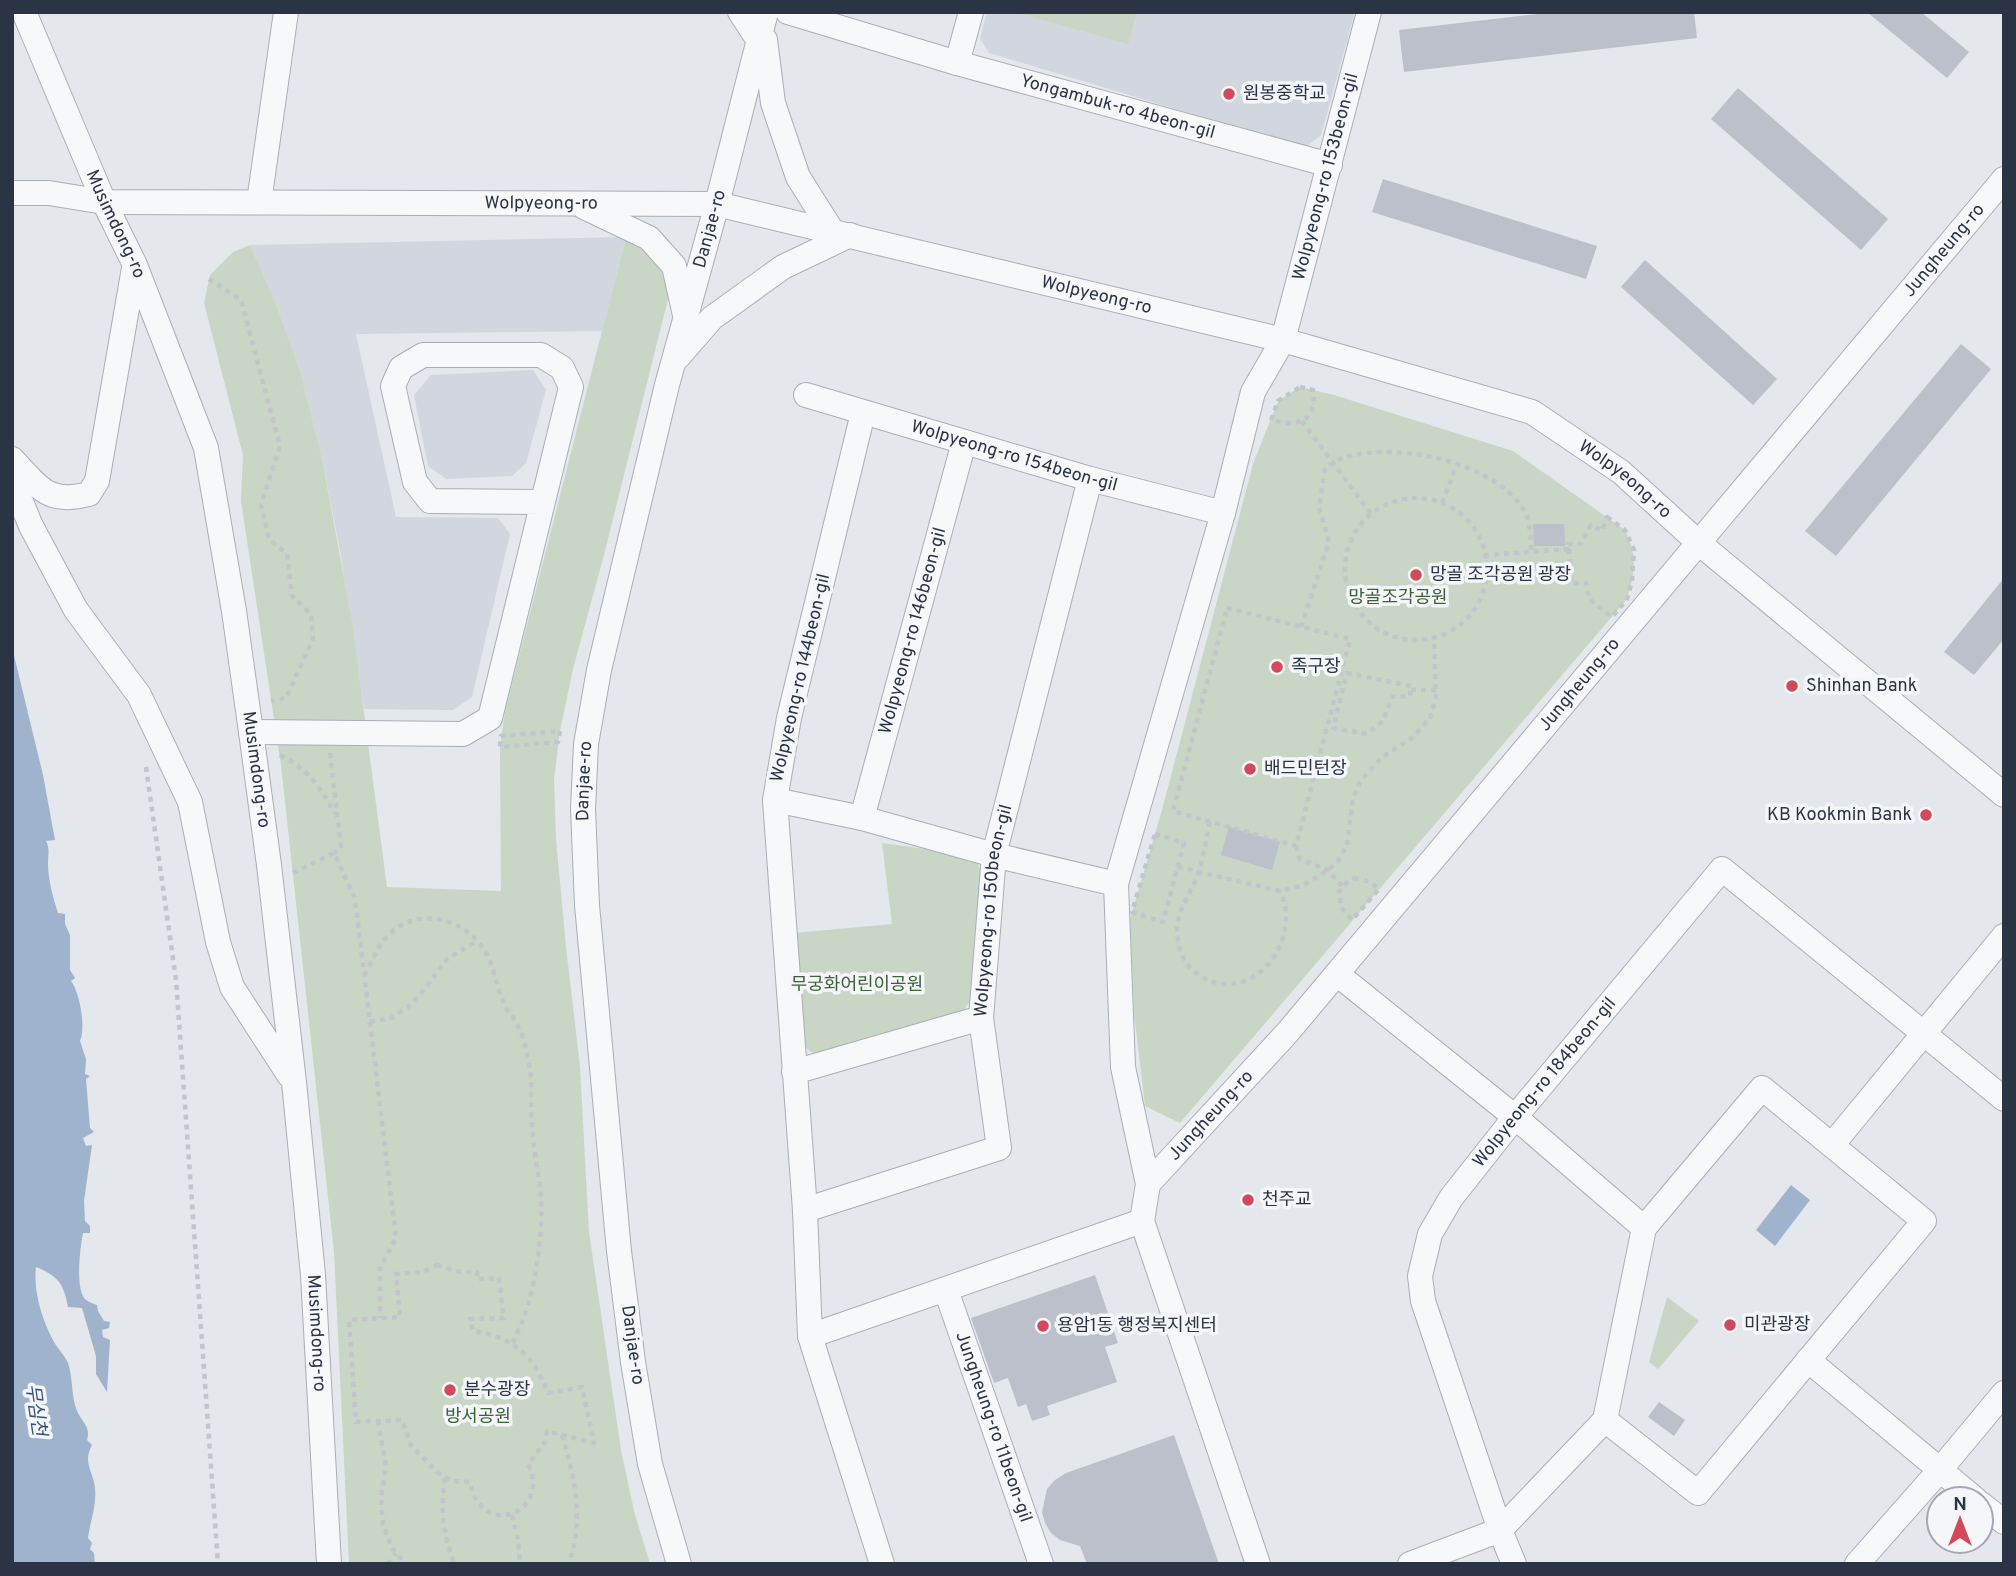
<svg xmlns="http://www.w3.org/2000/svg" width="2016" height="1576" viewBox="0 0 2016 1576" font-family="Overpass,'Noto Sans KR',sans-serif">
	<rect width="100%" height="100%" fill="#e4e7ec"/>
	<g fill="#d2d6de">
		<polygon points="987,12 1355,12 1321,135 1305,148 989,53 980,39"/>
		<polygon points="626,237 602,331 356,334 396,517 498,518 510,534 472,697 453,710 364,709 340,551 322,458 300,371 276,304 250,245"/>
		<polygon points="533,370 546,390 526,463 512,476 446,479 428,466 414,395 431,375"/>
	</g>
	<g fill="#c9d6c5">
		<polygon points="1014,12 1137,12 1128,44"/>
		<polygon points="626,237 640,238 672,283 604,555 573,669 560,731 554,780 556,839 566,947 580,1067 589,1232 621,1450 634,1511 650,1564 349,1564 334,1252 281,765 241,501 243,455 204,303 210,275 233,252 250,245 276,304 300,371 322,458 352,622 387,887 501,891 500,747 505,711"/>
		<path d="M1300,387L1334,395L1513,451L1625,530C1638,557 1635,571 1627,599L1180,1123L1145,1106L1134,1013L1130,919L1162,810L1253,464L1278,401Z"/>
		<polygon points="882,843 954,853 977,862 983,875 974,996 963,1011 817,1056 802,1045 794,933 892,924"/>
		<polygon points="1667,1297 1699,1321 1658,1369 1649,1362"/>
	</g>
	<g fill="#9fb4cc">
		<path d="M12,647L43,775L55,840L46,841C50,849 48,854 48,863C48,880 53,897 58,913L65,914V924L70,935V970L75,978L71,981C80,993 86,1028 80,1041L86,1059L85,1074L90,1076L86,1079L90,1128L94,1132L83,1138L86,1146L92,1145L84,1201L85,1221L90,1226V1233H83C80,1248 76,1283 83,1296C85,1301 92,1303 97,1305L98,1311L104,1321L110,1322L109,1328L102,1330L103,1337L110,1340L107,1392L96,1374V1356L82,1308L68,1307C64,1284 58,1276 36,1267C33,1290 42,1320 53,1340C57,1348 64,1354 68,1363C73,1377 71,1396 77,1411C82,1422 91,1427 87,1440L92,1445C82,1463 94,1473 95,1488C97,1505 90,1522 88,1538L92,1543L90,1549L94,1553L95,1564H12Z"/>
		<polygon points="1791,1185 1810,1200 1775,1246 1756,1230"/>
	</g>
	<g fill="#bbc0ca">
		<polygon points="1555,12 1694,12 1697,38 1404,72 1399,30"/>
		<polygon points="1867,12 1921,12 1969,52 1947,78"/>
		<polygon points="1738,88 1888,219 1861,250 1711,119"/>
		<polygon points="1383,179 1597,246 1586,279 1372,212"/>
		<polygon points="1645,260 1777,379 1753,405 1621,287"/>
		<polygon points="1961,344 1991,369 1836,556 1805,531"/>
		<polygon points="1533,524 1564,524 1565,546 1534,546"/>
		<polygon points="2004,578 2004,639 1974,675 1944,652"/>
		<polygon points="1229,827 1280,842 1272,870 1221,855"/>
		<polygon points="1095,1275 1118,1343 1105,1347 1117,1382 1047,1406 1050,1415 1032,1421 1026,1404 1018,1407 1008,1378 994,1383 971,1318"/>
		<polygon points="1659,1402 1685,1420 1674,1436 1648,1417"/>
		<polygon points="1174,1435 1219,1564 1087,1564 1080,1546 1060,1540 1051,1533 1045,1523 1042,1512 1047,1489 1055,1480 1066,1473"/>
	</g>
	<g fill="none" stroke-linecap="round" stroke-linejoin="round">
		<g stroke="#a9aeb7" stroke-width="26">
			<g id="minor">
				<path id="s1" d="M24,12L104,202L135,265L206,448L234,611L251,732L269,865L294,1082L313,1275L329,1564"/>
				<polyline points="740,12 759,41"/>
				<path id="s2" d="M788,12L957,63L1330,165"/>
				<polyline points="765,40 773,103 798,177 832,231"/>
				<polyline points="957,63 971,12"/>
				<path id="s3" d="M12,193H49L104,202L717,204L1283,340L1532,412L1621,472L1700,544L2004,795"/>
				<polyline points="259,202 286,12"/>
				<polyline points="584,207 649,238 674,266 685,315"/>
				<polyline points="678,357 712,318 783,267 850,235"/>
				<path id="s4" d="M806,395L1090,479L1223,513"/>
				<polyline points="863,413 789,718 775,800 805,1210 810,1336 882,1564"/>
				<path d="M12,459C39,487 47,505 89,494L97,481L134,268"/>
				<polyline points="12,480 31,526 76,610 139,695 190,802 218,942 232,987 289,1075"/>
				<polyline points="251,732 463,734 490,718 571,387 562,368 541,355 423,355 401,368 393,386 415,482 430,501 543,502"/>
				<polyline points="775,800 862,818 994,855 1116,884"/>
				<path id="s5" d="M862,818L964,442"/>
				<polyline points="1337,974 1515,1117 1644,1228"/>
				<polyline points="794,1072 981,1018"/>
				<polygon points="1762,1088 1924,1221 1698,1493 1605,1420 1644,1228"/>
				<polyline points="1832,1145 2004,936"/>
				<path id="s6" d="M1148,1184L1287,1033L2004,179"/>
				<path id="s7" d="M805,1210L999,1148L981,1018L994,855L1090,479"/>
				<path id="s8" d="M946,1290L1041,1564"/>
				<polyline points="810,1336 1142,1221"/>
				<polyline points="1808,1360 1975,1499"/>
				<polyline points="1981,1504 2004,1522"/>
				<path id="s9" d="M679,1564L650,1464L633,1362L619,1251L587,905L583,809L586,744L599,670L667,385L717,204L766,12"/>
				<path id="s10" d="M1258,1564L1142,1221L1148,1184L1123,1067L1116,884L1223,513L1253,392L1283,340L1369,12"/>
				<polyline points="1410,1564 1500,1530 1605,1420"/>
				<path id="s11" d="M1514,1564L1500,1530L1423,1301L1420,1276L1430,1234L1451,1198L1515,1117L1722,869L2004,1099"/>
				<polyline points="1857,1564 1939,1471 2004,1393"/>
			</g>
		</g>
		<g stroke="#c2c5cb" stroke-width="4.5" stroke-dasharray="5 5" stroke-linecap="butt">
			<polyline points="209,279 241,300 280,446 261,505 269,539 287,554 292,596 311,614 313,639 286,698 271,701"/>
			<path d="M1300,387L1313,390C1318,423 1296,427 1271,420L1278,401Z"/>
			<polyline points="1302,421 1371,514"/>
			<circle cx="1416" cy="569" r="71"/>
			<polyline points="1442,503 1457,464"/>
			<polygon points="1607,517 1625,530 1634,550 1632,581 1627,599 1612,617 1589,599 1586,583 1571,583 1570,564 1488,568 1486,555 1569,549 1568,544 1581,544 1591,525 1602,531"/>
			<polyline points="1569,549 1570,564"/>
			<polygon points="1227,608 1350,639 1296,846 1173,811"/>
			<path d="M1301,627L1329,542L1319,507L1325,469C1330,465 1336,460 1343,458C1395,441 1493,461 1524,510C1531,521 1530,539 1532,552"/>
			<polygon points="1347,673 1411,686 1410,696 1392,697 1383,721 1367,734 1333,728"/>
			<polyline points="1411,690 1436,690"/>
			<polygon points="560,731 558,742 500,747 501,736"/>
			<polyline points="330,753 341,847 334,853"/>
			<path d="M280,755C310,771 319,785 335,814"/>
			<polyline points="146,767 176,980 218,1564"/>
			<path d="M1210,822C1206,839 1204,858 1198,874C1192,891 1177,911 1177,929C1178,952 1184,967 1204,978C1256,1005 1303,937 1280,891"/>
			<polygon points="1155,834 1184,843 1163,922 1132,912"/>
			<polyline points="1296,846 1300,859 1328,870 1342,886"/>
			<polyline points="1178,867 1280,891 1304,885 1328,870 1338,861 1347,845 1353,798 1360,782 1382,757 1412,738 1430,718 1436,697 1434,638"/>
			<polyline points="293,873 334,853 355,899 396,1238 380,1268 380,1318"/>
			<polygon points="1354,878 1370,882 1379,889 1352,920 1341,907 1339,892 1348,881"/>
			<path d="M364,975C373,960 379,942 393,931C423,906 467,921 485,951C494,966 496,985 503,1001C505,1008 510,1013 514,1019C523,1033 528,1054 530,1070C533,1088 530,1106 532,1123C533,1145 537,1166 540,1187C545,1233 535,1303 512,1343"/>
			<polyline points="370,1022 391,1018 408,1007 423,991 447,959 477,941"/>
			<path d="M437,1265L460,1272H477V1279L499,1278L504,1318L470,1319L473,1331C513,1337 533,1354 548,1393L582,1387L594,1443L547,1431L545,1442L528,1464C552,1513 481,1541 470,1482L452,1481L437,1472L410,1444L402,1420L356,1422L349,1320L400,1317L396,1274L423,1272Z"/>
			<polyline points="378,1421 386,1466 381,1498 383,1524 392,1548 405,1564"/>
			<path d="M562,1435C575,1479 584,1519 569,1564"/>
			<path d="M445,1478C440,1513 443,1530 454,1564"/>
			<polyline points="512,1515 518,1540 520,1564"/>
			<polyline points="388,1564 396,1553"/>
		</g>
		<use href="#minor" stroke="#f7f8fa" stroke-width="24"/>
	</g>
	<g fill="#d1495b" stroke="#f4f6f9" stroke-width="2.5">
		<circle cx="1229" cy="94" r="7"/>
		<circle cx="1416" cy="575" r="7"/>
		<circle cx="1277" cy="667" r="7"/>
		<circle cx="1792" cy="686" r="7"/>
		<circle cx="1250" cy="769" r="7"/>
		<circle cx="1926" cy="815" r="7"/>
		<circle cx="1248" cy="1200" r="7"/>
		<circle cx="1730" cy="1325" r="7"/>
		<circle cx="1043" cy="1326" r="7"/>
		<circle cx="450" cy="1390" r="7"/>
	</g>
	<g text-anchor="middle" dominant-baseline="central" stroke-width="7" stroke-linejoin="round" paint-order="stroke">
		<g font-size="18" fill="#2b3445" stroke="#f4f6f9" text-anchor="start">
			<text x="1243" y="94">원봉중학교</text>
			<text x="1430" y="575">망골 조각공원 광장</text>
			<text x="1291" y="667">족구장</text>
			<text x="1806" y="686">Shinhan Bank</text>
			<text x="1264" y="769">배드민턴장</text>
			<text x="1912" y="815" text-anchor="end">KB Kookmin Bank</text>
			<text x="1262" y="1200">천주교</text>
			<text x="1744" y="1325">미관광장</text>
			<text x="1057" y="1326">용암1동 행정복지센터</text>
			<text x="464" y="1390">분수광장</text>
		</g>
		<g font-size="18" fill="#2b3445" stroke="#f4f6f9">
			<text stroke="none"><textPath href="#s2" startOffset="343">Yongambuk-ro 4beon-gil</textPath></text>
			<text stroke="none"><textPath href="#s10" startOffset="1442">Wolpyeong-ro 153beon-gil</textPath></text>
			<text stroke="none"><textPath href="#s3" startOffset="530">Wolpyeong-ro</textPath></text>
			<text stroke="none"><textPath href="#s1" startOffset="231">Musimdong-ro</textPath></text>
			<text stroke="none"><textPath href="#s9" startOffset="1358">Danjae-ro</textPath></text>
			<text stroke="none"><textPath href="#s6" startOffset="1227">Jungheung-ro</textPath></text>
			<text stroke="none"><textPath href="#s3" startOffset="1096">Wolpyeong-ro</textPath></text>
			<text stroke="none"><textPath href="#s4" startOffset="217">Wolpyeong-ro 154beon-gil</textPath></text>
			<text stroke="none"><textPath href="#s3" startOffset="1662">Wolpyeong-ro</textPath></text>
			<text stroke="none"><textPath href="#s5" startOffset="194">Wolpyeong-ro 146beon-gil</textPath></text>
			<text transform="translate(801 678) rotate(-77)">Wolpyeong-ro 144beon-gil</text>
			<text stroke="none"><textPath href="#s6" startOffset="660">Jungheung-ro</textPath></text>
			<text stroke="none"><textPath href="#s1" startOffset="798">Musimdong-ro</textPath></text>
			<text stroke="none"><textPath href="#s9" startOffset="791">Danjae-ro</textPath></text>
			<text stroke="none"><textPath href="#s7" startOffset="443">Wolpyeong-ro 150beon-gil</textPath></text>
			<text stroke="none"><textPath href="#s11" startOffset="537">Wolpyeong-ro 184beon-gil</textPath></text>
			<text stroke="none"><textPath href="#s6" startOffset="93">Jungheung-ro</textPath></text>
			<text stroke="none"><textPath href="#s1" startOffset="1365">Musimdong-ro</textPath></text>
			<text transform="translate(632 1345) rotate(82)">Danjae-ro</text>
			<text stroke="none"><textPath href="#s8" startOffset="145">Jungheung-ro 11beon-gil</textPath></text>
		</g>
		<g font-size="18" fill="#3f6138" stroke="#f4f6f9">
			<text x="1398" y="598">망골조각공원</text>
			<text x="857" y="985">무궁화어린이공원</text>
			<text x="478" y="1417">방서공원</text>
		</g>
		<g font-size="19" font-style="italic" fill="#34527a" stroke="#f4f6f9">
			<text transform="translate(35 1410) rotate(82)">무심천</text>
		</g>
	</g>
	<rect width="2016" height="1576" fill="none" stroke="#2b3445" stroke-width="28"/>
	<g transform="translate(1960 1520)"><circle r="33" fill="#f4f6f9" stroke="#a4a8b1" stroke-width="2"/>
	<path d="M0-5L12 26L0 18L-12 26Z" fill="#d1495b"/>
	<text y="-10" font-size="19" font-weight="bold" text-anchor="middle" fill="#2b3445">N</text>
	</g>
</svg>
